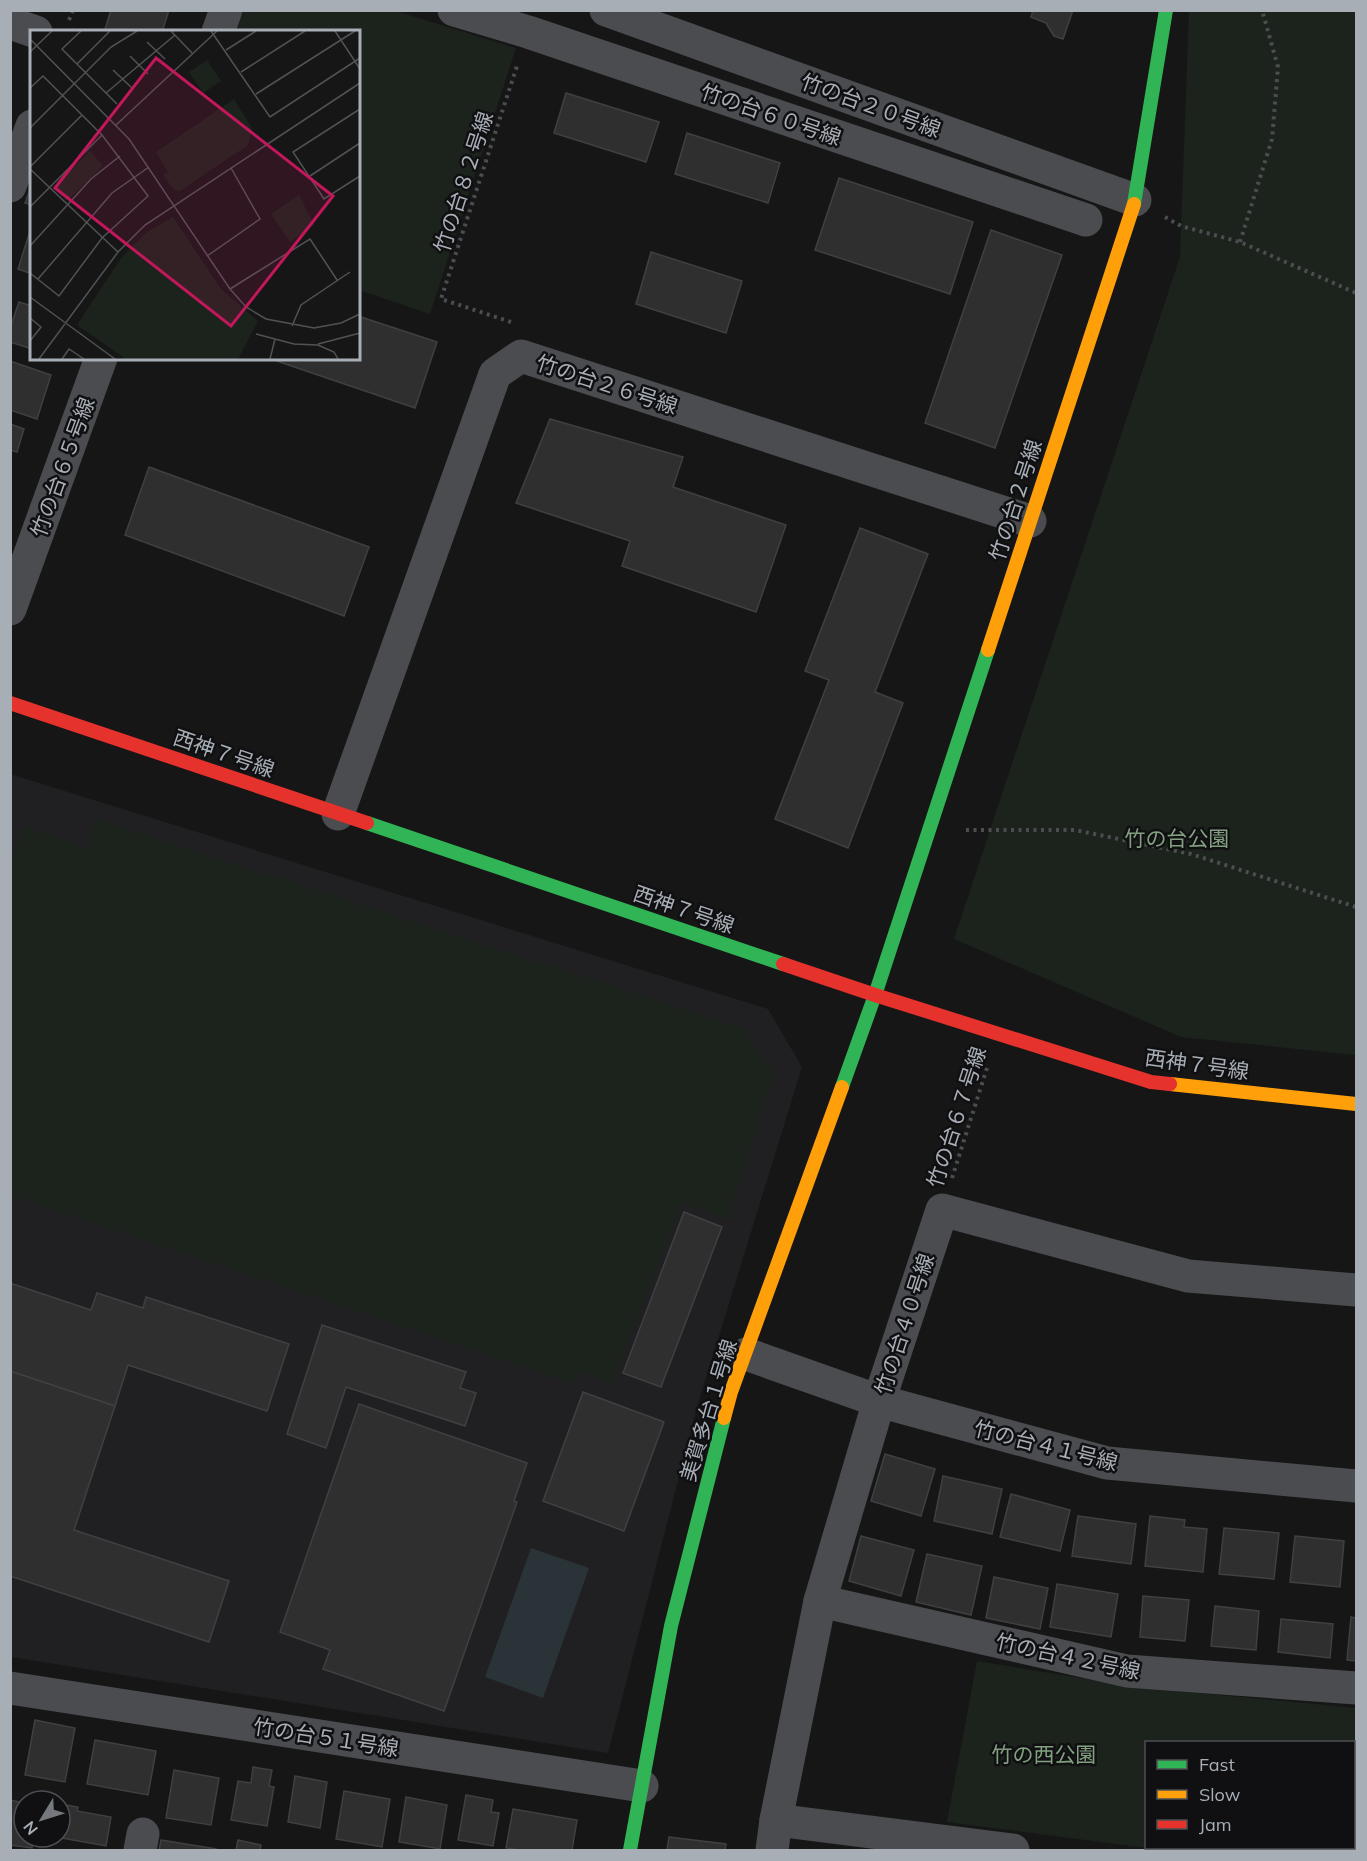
<svg xmlns="http://www.w3.org/2000/svg" width="1367" height="1861" viewBox="0 0 1367 1861" font-family="Mulish,'Noto Sans JP',sans-serif">
	<rect width="100%" height="100%" fill="#161616"/>
	<polygon fill="#202022" points="10,774 768,1009 802,1067 697,1407 608,1753 11,1657"/>
	<g fill="#1c231d" fill-rule="evenodd">
		<polygon points="244,11 396,11 516,48 430,314 359,290 358,32 236,31"/>
		<polygon points="1189,11 1356,11 1356,1055 1181,1037 954,939 1180,257"/>
		<polygon points="96,819 742,1028 774,1073 727,1220 682,1203 612,1383 580,1372 576,1385 11,1195 11,862 24,826 87,849"/>
		<path d="M977,1661L1135,1687L1356,1708V1850H1162L947,1822ZM1146,1742H1354V1848H1146Z"/>
	</g>
	<polygon fill="#2a3337" points="531,1548 589,1568 543,1698 485,1677"/>
	<g fill="#2f2f30" stroke="#3e4042" stroke-width="1.5">
		<polygon points="111,10 169,10 162,32 111,32 105,29"/>
		<polygon points="1033,10 1073,10 1063,39 1054,36 1046,23 1031,17"/>
		<polygon points="566,93 659,122 646,162 554,133"/>
		<polygon points="687,133 780,163 768,203 675,174"/>
		<polygon points="839,178 973,222 950,294 815,250"/>
		<polygon points="32,184 32,205 25,203"/>
		<polygon points="991,230 1062,255 995,448 925,423"/>
		<polygon points="29,234 32,234 32,274 18,269"/>
		<polygon points="651,252 742,281 726,333 636,304"/>
		<polygon points="19,302 32,306 32,349 10,342 10,328"/>
		<polygon points="358,316 437,342 415,408 268,358 358,358"/>
		<polygon points="10,361 51,375 37,419 10,410"/>
		<polygon points="550,419 683,457 673,487 786,525 756,612 622,566 630,541 516,503"/>
		<polygon points="10,424 24,429 17,452 10,450"/>
		<polygon points="149,467 369,547 344,616 125,535"/>
		<polygon points="860,528 928,554 875,692 903,703 848,848 775,819 829,680 805,671"/>
		<polygon points="684,1212 722,1227 661,1387 623,1373"/>
		<polygon points="10,1283 91,1310 97,1293 143,1308 146,1297 289,1344 267,1411 128,1365 115,1406 10,1371"/>
		<polygon points="322,1325 466,1372 460,1388 476,1393 465,1426 346,1387 326,1448 287,1434"/>
		<polygon points="10,1371 115,1406 74,1530 229,1581 209,1642 10,1576"/>
		<polygon points="583,1392 664,1422 624,1531 543,1501"/>
		<polygon points="359,1404 527,1463 514,1501 517,1502 444,1711 323,1669 330,1650 280,1632"/>
		<polygon points="885,1454 935,1469 921,1516 871,1501"/>
		<polygon points="943,1476 1002,1489 992,1534 934,1521"/>
		<polygon points="1011,1494 1070,1510 1060,1551 1000,1537"/>
		<polygon points="1078,1516 1136,1524 1131,1564 1072,1556"/>
		<polygon points="1150,1516 1185,1520 1184,1527 1207,1529 1203,1572 1145,1566"/>
		<polygon points="1224,1528 1279,1533 1274,1579 1219,1574"/>
		<polygon points="861,1536 914,1550 901,1596 849,1581"/>
		<polygon points="1295,1536 1344,1541 1340,1587 1290,1582"/>
		<polygon points="927,1554 982,1566 971,1615 916,1602"/>
		<polygon points="994,1577 1048,1588 1040,1629 986,1618"/>
		<polygon points="1057,1584 1118,1594 1111,1637 1050,1627"/>
		<polygon points="1143,1596 1189,1600 1185,1641 1140,1637"/>
		<polygon points="1215,1606 1259,1611 1256,1650 1211,1646"/>
		<polygon points="1351,1617 1356,1618 1356,1661 1347,1660"/>
		<polygon points="1281,1619 1333,1624 1330,1658 1278,1652"/>
		<polygon points="35,1720 75,1728 65,1782 25,1775"/>
		<polygon points="95,1740 156,1751 148,1795 87,1784"/>
		<polygon points="253,1767 272,1770 269,1786 274,1787 267,1826 231,1820 238,1781 251,1783"/>
		<polygon points="174,1770 219,1778 211,1825 166,1818"/>
		<polygon points="295,1776 327,1782 320,1828 288,1822"/>
		<polygon points="344,1791 390,1799 382,1847 336,1839"/>
		<polygon points="466,1795 493,1800 491,1812 499,1813 493,1846 458,1840"/>
		<polygon points="406,1797 447,1805 440,1849 399,1842"/>
		<polygon points="10,1800 24,1803 24,1837 34,1837 32,1848 10,1845"/>
		<polygon points="60,1804 78,1807 77,1811 111,1817 106,1846 56,1837 60,1837"/>
		<polygon points="513,1809 577,1820 572,1850 519,1850 506,1848"/>
		<polygon points="669,1837 726,1844 725,1850 667,1850"/>
		<polygon points="161,1840 216,1849 216,1850 159,1850"/>
		<polygon points="238,1840 261,1845 260,1850 236,1850"/>
	</g>
	<g fill="none" stroke-linecap="round" stroke-linejoin="round">
		<g stroke="#4c4d50" stroke-width="4" stroke-dasharray="3 4.5" stroke-linecap="butt">
			<polyline points="69,20 73,10"/>
			<polyline points="1165,217 1181,226 1240,242 1356,293"/>
			<polyline points="1240,242 1272,139 1278,67 1262,10"/>
			<polyline points="511,322 441,299 517,66"/>
			<polyline points="966,830 1075,830 1191,854 1356,907"/>
			<polyline points="952,1178 987,1068"/>
		</g>
		<g stroke="#4a4c4f" stroke-width="33">
			<polyline points="454,10 528,32 1086,220"/>
			<polyline points="606,10 1135,200"/>
			<polyline points="10,23 36,32"/>
			<polyline points="218,32 226,10"/>
			<polyline points="10,186 32,126"/>
			<polyline points="10,609 101,358"/>
			<polyline points="338,814 495,374 521,356 1030,521"/>
			<polyline points="746,1354 879,1401 1107,1463 1356,1486"/>
			<polyline points="820,1601 1127,1671 1356,1688"/>
			<polyline points="10,1688 642,1786"/>
			<polyline points="776,1820 1013,1850"/>
			<polyline points="140,1850 143,1834"/>
			<polyline points="772,1850 776,1820 820,1601 879,1401 942,1210 1188,1276 1356,1290"/>
		</g>
		<g stroke="#30b455" stroke-width="14">
			<polyline points="1134,204 1166,10"/>
			<polyline points="367,823 783,964"/>
			<polyline points="842,1087 875,995 988,650"/>
			<polyline points="630,1850 671,1626 724,1418"/>
		</g>
		<g stroke="#ff9f0a" stroke-width="14">
			<polyline points="988,650 1134,204"/>
			<polyline points="1170,1084 1356,1104"/>
			<polyline points="724,1418 731,1392 842,1087"/>
		</g>
		<g stroke="#e5322d" stroke-width="14">
			<polyline points="10,703 367,823"/>
			<polyline points="783,964 875,995 1151,1082 1170,1084"/>
		</g>
	</g>
	<g text-anchor="middle" dominant-baseline="central" stroke-width="5" stroke-linejoin="round" paint-order="stroke">
		<g font-size="21" fill="#a8aeb6" stroke="#101012">
			<text transform="translate(871 105) rotate(20)">竹の台２０号線</text>
			<text transform="translate(771 114) rotate(19)">竹の台６０号線</text>
			<text transform="translate(463 182) rotate(-72)">竹の台８２号線</text>
			<text transform="translate(607 384) rotate(18)">竹の台２６号線</text>
			<text transform="translate(62 467) rotate(-70)">竹の台６５号線</text>
			<text transform="translate(1015 500) rotate(-72)">竹の台２号線</text>
			<text transform="translate(224 753) rotate(19)">西神７号線</text>
			<text transform="translate(684 909) rotate(19)">西神７号線</text>
			<text transform="translate(1197 1064) rotate(8)">西神７号線</text>
			<text transform="translate(956 1117) rotate(-72)">竹の台６７号線</text>
			<text transform="translate(904 1324) rotate(-72)">竹の台４０号線</text>
			<text transform="translate(708 1410) rotate(-73)">美賀多台１号線</text>
			<text transform="translate(1046 1445) rotate(14)">竹の台４１号線</text>
			<text transform="translate(1068 1656) rotate(12)">竹の台４２号線</text>
			<text transform="translate(326 1737) rotate(9)">竹の台５１号線</text>
		</g>
		<g font-size="21" fill="#82a080" stroke="#101012">
			<text x="1177" y="838">竹の台公園</text>
			<text x="1044" y="1754">竹の西公園</text>
		</g>
	</g>
	<g transform="translate(30 30)">
		<rect width="330" height="330" fill="#161616"/>
		<path d="M177,30L191,51L173,63L159,42ZM204,69L222,98L218,115L150,161L144,160L133,145L138,142L126,122ZM60,121L73,136L37,171L23,157ZM269,165L284,195L260,212L241,184ZM143,187L191,259L228,291L208,329H96L47,295L91,228L117,202Z" fill="#1c231d"/>
		<path fill="none" stroke="#505356" stroke-width="1.5" d="M51,1L32,19L87,74M141,1L162,23M181,1L240,87L330,28M305,1L330,39M0,9L99,109L200,259L216,277L236,289L284,298L311,293L330,284M117,12L135,29M196,20L226,1M0,22L22,1M100,26L118,44M47,34L80,1M83,40L102,58M211,42L275,1M0,58L13,46L72,105L118,166L72,208L29,266L0,243M76,63L145,5M226,64L325,1M330,79L263,122L294,169L330,146M86,95L187,1M0,98L81,17L107,1M0,137L52,85M0,139L88,222M280,146L330,113M0,177L72,105M0,216L61,149L90,126M177,226L230,189L201,138M8,249L82,163L119,137M200,259L280,209L307,250M0,267L85,329M0,288L11,297L0,311M262,296L271,275L320,242M226,304L264,314L288,315L304,322L308,329M288,314L330,303M9,329L88,222L115,195L330,53M32,329L39,319L54,329M240,329L245,309"/>
		<path fill="#c2185b" fill-opacity="0.15" stroke="#c2185b" stroke-width="3" d="M126,28L303,166L201,296L25,158Z"/>
		<rect width="330" height="330" fill="none" stroke="#a8aeb6" stroke-width="3"/>
	</g>
	<rect width="1367" height="1861" fill="none" stroke="#a8aeb6" stroke-width="24"/>
	<rect x="1145" y="1741" width="210" height="108" fill="#101012" stroke="#4d4f54" stroke-width="1.5"/>
	<rect x="1157" y="1760" width="30" height="9" fill="#30b455" stroke="#4d4f54" stroke-width="1.5"/>
	<text x="1199" y="1771" font-size="18" fill="#a8aeb6">Fast</text>
	<rect x="1157" y="1790" width="30" height="9" fill="#ff9f0a" stroke="#4d4f54" stroke-width="1.5"/>
	<text x="1199" y="1801" font-size="18" fill="#a8aeb6">Slow</text>
	<rect x="1157" y="1820" width="30" height="9" fill="#e5322d" stroke="#4d4f54" stroke-width="1.5"/>
	<text x="1199" y="1831" font-size="18" fill="#a8aeb6">Jam</text>
	<g transform="translate(42 1819) rotate(232)"><circle r="28" fill="#101012" stroke="#4d4f54" stroke-width="1.5"/>
	<path d="M0-4.5L10 22L0 15L-10 22Z" fill="#75797e"/>
	<text y="-9" font-size="16" font-weight="bold" text-anchor="middle" fill="#a8aeb6">N</text>
	</g>
</svg>
